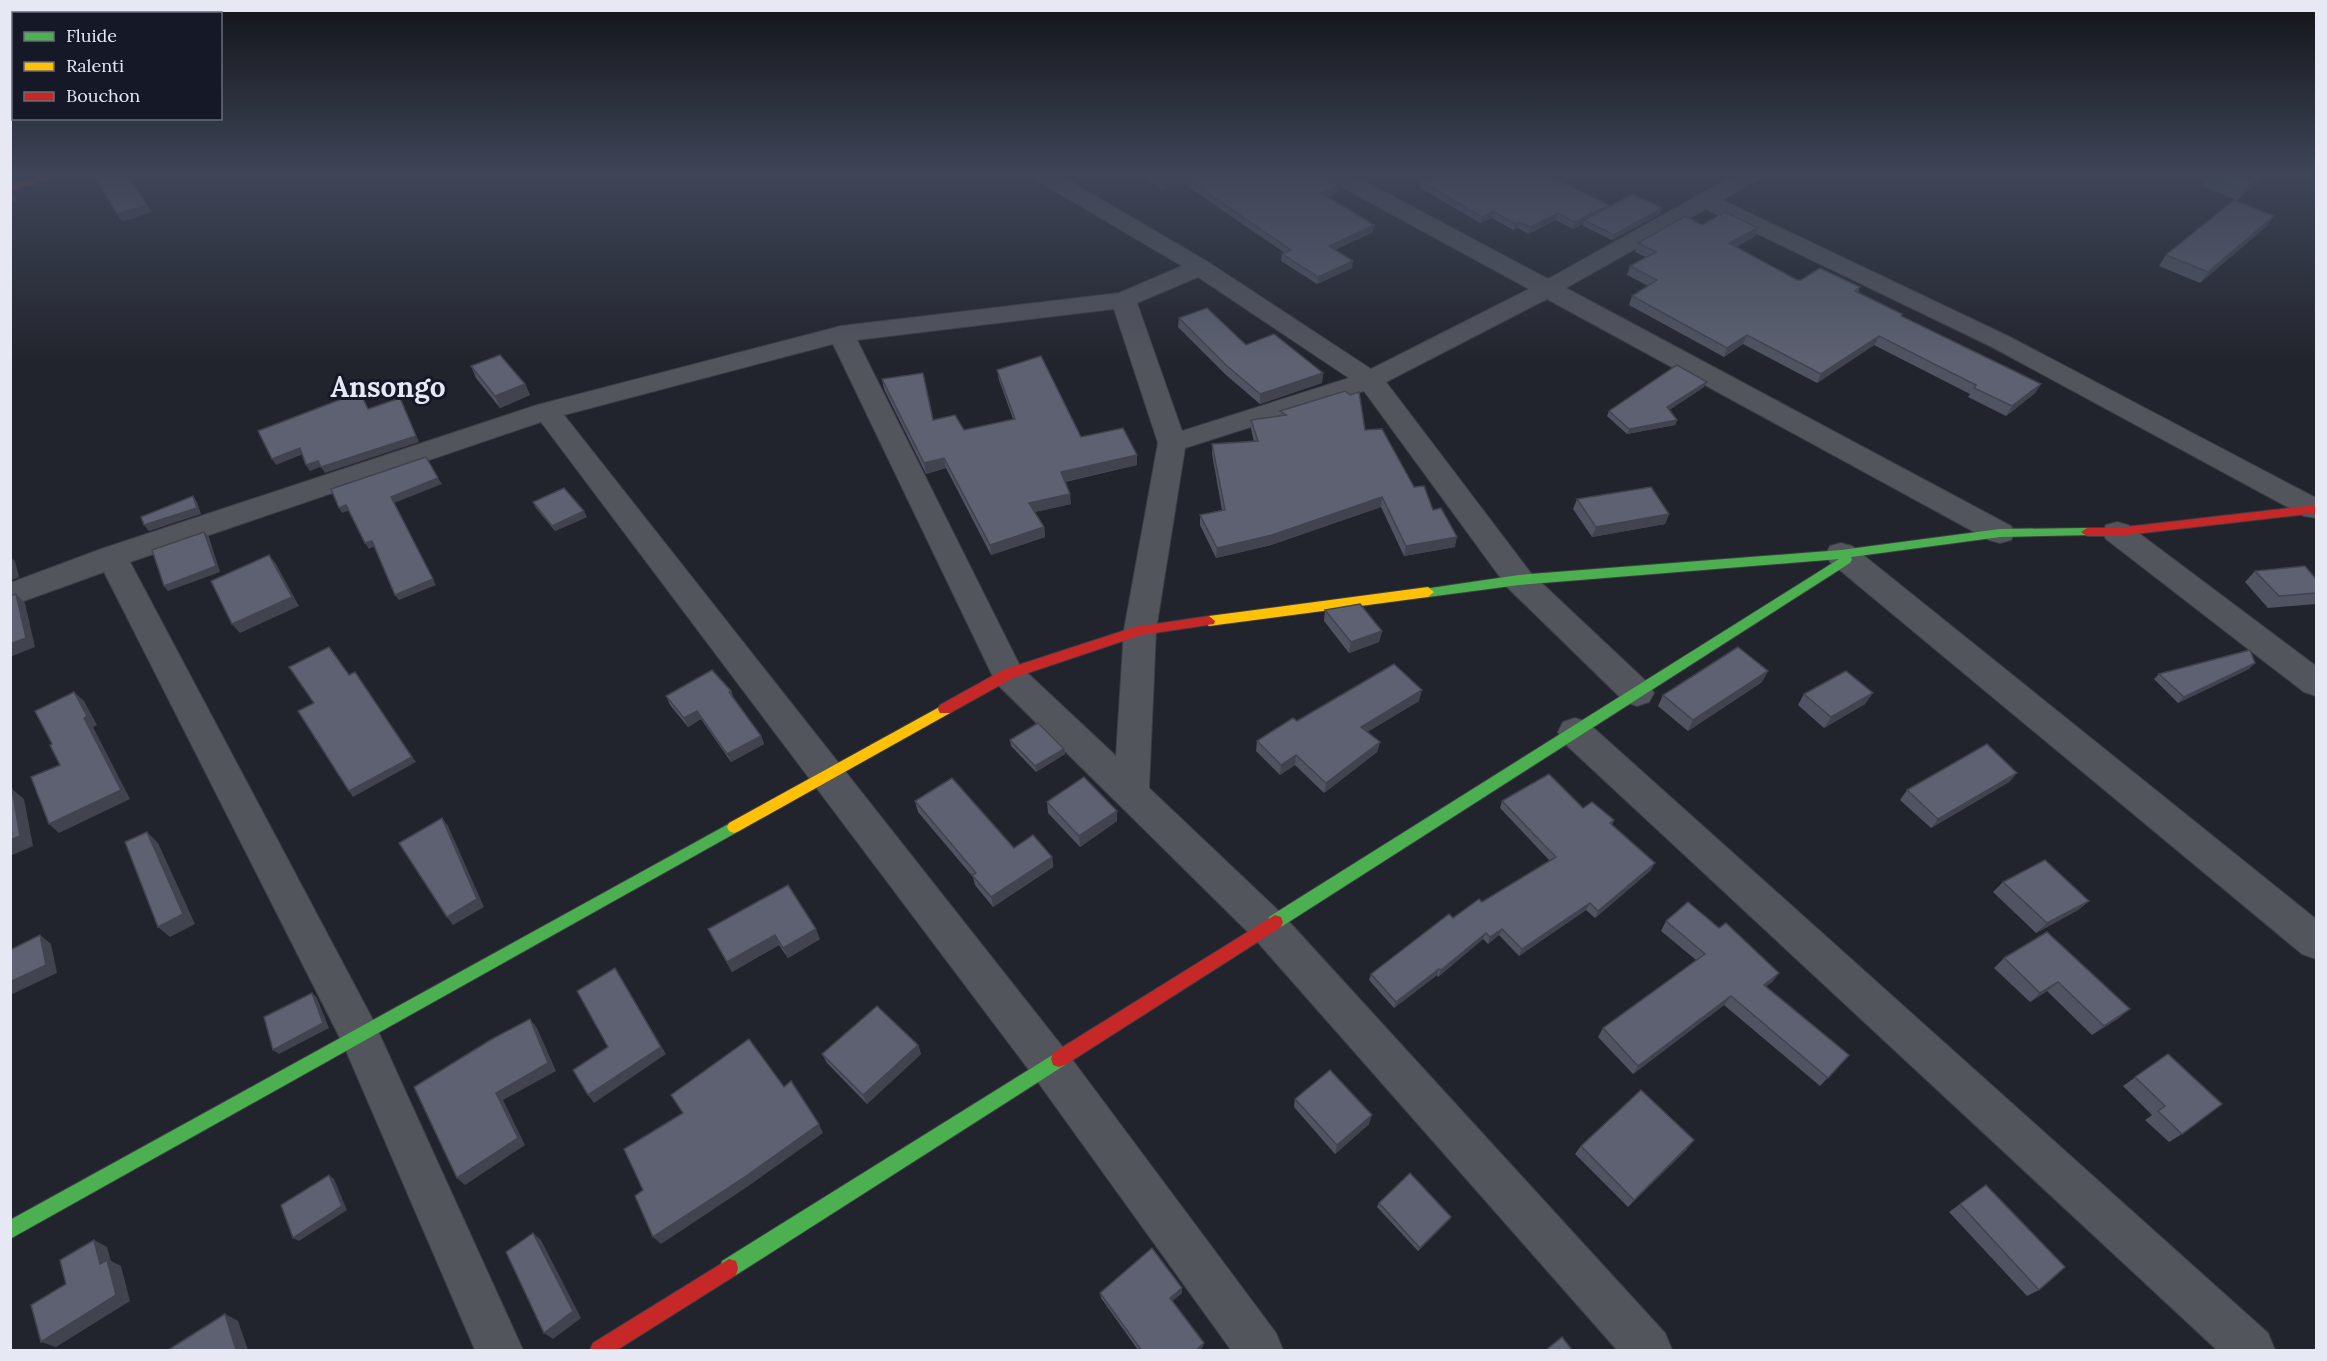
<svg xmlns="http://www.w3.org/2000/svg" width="2327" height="1361" viewBox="0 0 2327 1361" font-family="Lora,serif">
	<rect width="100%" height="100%" fill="#22242d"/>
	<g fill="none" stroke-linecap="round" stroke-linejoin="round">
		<g stroke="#3c3e45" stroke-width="2">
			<g id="street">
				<path d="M1030,173H1056L1208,262L1371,369L1529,289L1325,178L1322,173H1349L1548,279L1738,173H1765L1762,178L1722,200L2010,337L2316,498V518L2304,516L1992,347L1706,209L1566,288L2011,526L2015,533L2011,540L2000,543L1989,540L1547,299L1386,382L1530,572L1649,684L1654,693L1649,702L1637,706L1625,702L1508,588L1364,391L1185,448L1156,630L1149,788L1282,914L1665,1333L1672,1350H1617L1254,938L996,683L833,344L564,415L1065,1050L1276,1333L1283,1350H1231L1035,1078L541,422L130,562L373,1020L523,1350H475L344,1046L104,572L10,606V583L101,549L537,405L841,326L1119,293L1182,266L1033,178ZM1198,277L1349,378L1182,431L1137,303ZM1114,309L1158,443L1124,630L1116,756L1020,666L857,340Z"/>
				<polygon points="2117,522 2128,525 2316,666 2316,696 2304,692 2106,539 2102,532 2106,525"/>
				<polygon points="1841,543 1852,546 2316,919 2316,959 2302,954 1830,562 1826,554 1830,546"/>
				<polygon points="1575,718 1587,722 2268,1333 2275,1350 2217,1350 1563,742 1558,732 1563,722"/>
			</g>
		</g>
		<g stroke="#3c3e45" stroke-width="2">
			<g id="fast">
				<polygon points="2087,528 2093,532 2091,535 2000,537 1851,557 1852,560 1850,563 1281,927 1275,929 1269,927 1267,922 1269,917 1839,559 1519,585 1428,597 1422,592 1424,589 1519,575 1841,550 2000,529"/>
				<polygon points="734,821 739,823 741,827 739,831 10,1239 10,1220"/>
				<polygon points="1059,1051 1065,1053 1067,1059 1065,1065 736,1275 729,1277 722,1275 720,1268 722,1261"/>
			</g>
		</g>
		<g stroke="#3c3e45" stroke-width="2">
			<g id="slow">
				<polygon points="1428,587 1434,592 1428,597 1209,626 1203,621 1209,616"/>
				<polygon points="945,704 950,705 952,709 950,713 739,831 734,833 729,831 727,827 729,823"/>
			</g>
		</g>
		<g stroke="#3c3e45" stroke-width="2">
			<g id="jam">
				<polygon points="56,173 71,173 10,191 10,185"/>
				<polygon points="2316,505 2316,513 2117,536 2087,536 2081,532 2087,528 2117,528"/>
				<polygon points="1209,616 1215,621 1214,624 1141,635 1013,678 950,713 940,713 938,709 940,705 1003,670 1135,627"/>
				<polygon points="1275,915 1281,917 1283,922 1281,927 1065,1065 1059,1067 1053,1065 1051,1059 1053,1053"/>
				<polygon points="729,1259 736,1261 738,1268 736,1275 617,1350 590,1350 593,1343"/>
			</g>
		</g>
		<use href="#street" fill="#53555d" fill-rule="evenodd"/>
		<use href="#fast" fill="#4caf50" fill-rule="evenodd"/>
		<use href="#slow" fill="#ffc107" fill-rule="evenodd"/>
		<use href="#jam" fill="#c62828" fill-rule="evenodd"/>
	</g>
	<g fill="#505361">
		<polygon points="545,173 568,173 552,179"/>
		<polygon points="1136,173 1317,173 1338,192 1327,197 1373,232 1335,250 1352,268 1317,284 1281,261 1282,254 1285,253 1181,182 1162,190"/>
		<polygon points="2211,173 2269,173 2237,200 2201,186 2207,176"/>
		<polygon points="1420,181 1609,205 1608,207 1662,208 1660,214 1612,240 1583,226 1583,224 1573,229 1556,220 1528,234 1518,228 1513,230 1492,218 1480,223 1419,187"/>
		<polygon points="1702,225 1758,228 1754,237 1736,247 1797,280 1860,287 1858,292 1901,316 2041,384 2035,393 2006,416 1968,397 1970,394 1874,345 1817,383 1743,344 1724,357 1629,305 1632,296 1648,286 1627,275 1630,266 1646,257 1635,252 1638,243"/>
		<polygon points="2267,226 2200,283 2159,266 2166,255"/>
		<polygon points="1179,318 1246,345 1323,373 1322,383 1260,404 1226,375 1178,327"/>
		<polygon points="471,366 525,384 530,395 500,408 476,378"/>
		<polygon points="997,370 1081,437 1137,465 1065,482 1071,504 1035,512 1044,527 1045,537 991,555 946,468 926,474 884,389 882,379 933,420 964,430 1013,419 999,380"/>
		<polygon points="1704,387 1669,410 1677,420 1675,425 1627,434 1607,416 1609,411"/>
		<polygon points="1280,411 1365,430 1433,510 1455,547 1404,556 1381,507 1271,545 1216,558 1200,525 1200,515 1222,510 1212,454 1212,444 1254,442 1251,429 1251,420 1280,416"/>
		<polygon points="1577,499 1669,514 1665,524 1592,537 1573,509"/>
		<polygon points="533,502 587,517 555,531 536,508"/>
		<polygon points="2255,571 2316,579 2316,604 2268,608 2245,582"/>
		<polygon points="1325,610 1382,631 1379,642 1349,653 1324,621"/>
		<polygon points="2249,669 2178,703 2154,679 2159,674"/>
		<polygon points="1762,682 1688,731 1658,706 1663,695"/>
		<polygon points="731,691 734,699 761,736 764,744 731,762 701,719 688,727 670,705 666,696"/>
		<polygon points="1804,694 1865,704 1824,728 1798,705"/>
		<polygon points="1419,701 1367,732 1380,742 1377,752 1324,793 1295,765 1280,775 1256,751 1257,741 1297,721"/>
		<polygon points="1010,740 1064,749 1065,754 1036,772 1011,746"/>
		<polygon points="2017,773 2009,782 1931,828 1900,800 1907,790"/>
		<polygon points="915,801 1014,848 1052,857 1053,867 993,907 975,885 973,877 918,812"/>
		<polygon points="1502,801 1583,808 1614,820 1612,825 1651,870 1595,918 1586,910 1519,956 1499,935 1488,944 1483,939 1438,977 1437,975 1394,1008 1369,980 1371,974 1453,918 1482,902 1550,861 1500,808"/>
		<polygon points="1047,802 1117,811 1117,821 1080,847 1048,813"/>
		<polygon points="2003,882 2089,901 2078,910 2036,933 1993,892"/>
		<polygon points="1666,921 1719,928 1779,973 1772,982 1766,986 1849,1055 1820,1086 1724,1005 1633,1074 1598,1037 1603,1028 1696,960 1661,931"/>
		<polygon points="708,929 820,939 788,958 779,945 732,972"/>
		<polygon points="2004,958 2130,1009 2092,1035 2047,991 2030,1002 1994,968"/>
		<polygon points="918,1045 921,1054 867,1104 827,1063 822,1054"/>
		<polygon points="2168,1054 2182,1134 2169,1142 2145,1120 2152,1115 2123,1086"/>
		<polygon points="1295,1099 1369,1124 1335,1154 1294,1107"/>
		<polygon points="1581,1146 1687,1149 1628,1207 1575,1154"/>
		<polygon points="1986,1185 2039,1290 2027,1296 1949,1212"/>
		<polygon points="1379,1203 1451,1217 1449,1220 1418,1251 1377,1207"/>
		<polygon points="1182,1288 1182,1293 1172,1301 1203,1347 1138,1350 1101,1298 1100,1293"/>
	</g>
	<g fill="#41444f">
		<polygon points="475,173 496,173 478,178"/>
		<polygon points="549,173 568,173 552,179"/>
		<polygon points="2264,173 2269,173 2237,200 2244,190"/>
		<polygon points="1181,175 1181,182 1162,190 1162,183"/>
		<polygon points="1339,185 1338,192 1321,200 1321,193"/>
		<polygon points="10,189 18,201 10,203"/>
		<polygon points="147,205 152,212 122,222 117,214"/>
		<polygon points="1609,205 1607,212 1584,220 1583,224 1573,229 1574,222"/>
		<polygon points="1662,208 1660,214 1612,240 1614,235"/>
		<polygon points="1493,211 1492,218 1480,223 1482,217"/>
		<polygon points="1558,213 1556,220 1528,234 1530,227"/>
		<polygon points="2274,216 2267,226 2200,283 2208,272"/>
		<polygon points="1519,222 1518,228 1513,230 1515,224"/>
		<polygon points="1374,225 1373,232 1328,253 1329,246"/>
		<polygon points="1758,228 1754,237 1726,252 1729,243"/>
		<polygon points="1353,261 1352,268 1317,284 1318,277"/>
		<polygon points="1747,335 1743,344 1724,357 1727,348"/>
		<polygon points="1879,336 1874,345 1817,383 1821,374"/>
		<polygon points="1323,373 1322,383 1260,404 1260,394"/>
		<polygon points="1707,382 1704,387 1665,413 1667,407"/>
		<polygon points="525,384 530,395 500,408 495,396"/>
		<polygon points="2041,384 2035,393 2006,416 2012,406"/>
		<polygon points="400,398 419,442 325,473 321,467"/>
		<polygon points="1677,420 1675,425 1627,434 1629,429"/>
		<polygon points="300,448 303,454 276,465 272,459"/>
		<polygon points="1137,455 1137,465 1062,482 1061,472"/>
		<polygon points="944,458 946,468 926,474 924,463"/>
		<polygon points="318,461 322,466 310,471 306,465"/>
		<polygon points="438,478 442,484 394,503 436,585 399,600 395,595 391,497"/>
		<polygon points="1070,494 1071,504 1030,513 1029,503"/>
		<polygon points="193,496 197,502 201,514 149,531 144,525"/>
		<polygon points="1382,497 1381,507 1271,545 1216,558 1217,548"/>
		<polygon points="346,505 350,510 342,513 339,508"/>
		<polygon points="584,511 587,517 555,531 552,526"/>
		<polygon points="1669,514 1665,524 1592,537 1596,527"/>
		<polygon points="1044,527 1045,537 991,555 990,545"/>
		<polygon points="204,532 209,537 220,572 168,591 164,586"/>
		<polygon points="1457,537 1455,547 1404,556 1406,546"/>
		<polygon points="372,541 375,546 369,549 365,543"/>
		<polygon points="269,555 276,564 299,606 240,633 232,624"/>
		<polygon points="10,557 15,561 19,577 10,581"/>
		<polygon points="16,594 25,603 35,647 10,657 10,644"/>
		<polygon points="1382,631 1379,642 1349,653 1351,642"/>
		<polygon points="2255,663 2249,669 2178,703 2184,697"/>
		<polygon points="1768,671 1762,682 1688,731 1693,720"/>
		<polygon points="359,678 416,762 353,797 349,791"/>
		<polygon points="1422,690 1419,701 1359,737 1361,727"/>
		<polygon points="74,692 84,701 97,725 93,727 130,799 59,833 49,824 84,718"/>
		<polygon points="1873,693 1865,704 1824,728 1831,717"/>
		<polygon points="697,711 701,719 688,727 684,718"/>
		<polygon points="761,736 764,744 731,762 727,754"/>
		<polygon points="1380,742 1377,752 1324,793 1326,783"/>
		<polygon points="1064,749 1065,754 1036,772 1035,766"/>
		<polygon points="1296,755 1295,765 1280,775 1281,765"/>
		<polygon points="2017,773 2009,782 1931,828 1938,819"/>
		<polygon points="12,789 24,799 33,846 10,856"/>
		<polygon points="1117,811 1117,821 1080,847 1079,836"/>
		<polygon points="442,818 448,826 484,907 453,925 447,917"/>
		<polygon points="147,832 158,843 195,924 170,937 158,927"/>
		<polygon points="1052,857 1053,867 993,907 991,897"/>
		<polygon points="1655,863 1651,870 1595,918 1598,911"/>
		<polygon points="2089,901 2078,910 2036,933 2047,923"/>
		<polygon points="1590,903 1586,910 1519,956 1522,949"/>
		<polygon points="816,929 820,939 788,958 783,948"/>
		<polygon points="1502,929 1499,935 1488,944 1490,937"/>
		<polygon points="1486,933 1483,939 1438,977 1441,970"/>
		<polygon points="40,935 51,944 57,973 10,995 10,982"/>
		<polygon points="775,935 779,945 732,972 727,962"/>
		<polygon points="615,968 666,1054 594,1103 588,1095 661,1047"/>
		<polygon points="1439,969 1437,975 1394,1008 1396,1002"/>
		<polygon points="1779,973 1772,982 1757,994 1764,985"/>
		<polygon points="2058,982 2047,991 2030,1002 2040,993"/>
		<polygon points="312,993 317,998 329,1028 279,1054 273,1050"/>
		<polygon points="1731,996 1724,1005 1633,1074 1638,1066"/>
		<polygon points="2130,1009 2118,1019 2092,1035 2104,1026"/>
		<polygon points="530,1019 537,1028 556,1071 503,1100 525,1145 465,1185 457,1178"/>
		<polygon points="918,1045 921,1054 867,1104 863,1095"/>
		<polygon points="1372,1115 1369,1124 1335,1154 1337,1145"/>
		<polygon points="819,1124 823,1133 747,1187 661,1244 653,1237"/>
		<polygon points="1694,1140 1687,1149 1628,1207 1634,1200"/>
		<polygon points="329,1175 334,1179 347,1210 299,1241 293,1238"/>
		<polygon points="1451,1217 1449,1220 1418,1251 1420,1248"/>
		<polygon points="533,1233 541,1240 581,1318 553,1339 544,1333"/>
		<polygon points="94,1240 107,1247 111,1261 121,1266 130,1301 56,1347 41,1342 100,1264"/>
		<polygon points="1182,1288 1182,1293 1170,1303 1170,1298"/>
		<polygon points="225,1314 238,1321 248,1350 236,1350"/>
		<polygon points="1204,1343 1203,1347 1200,1350 1196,1350"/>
	</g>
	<g fill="#5d6171" stroke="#41444f" stroke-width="1.5">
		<polygon points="92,173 126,173 147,205 117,214"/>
		<polygon points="1147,173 1317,173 1339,185 1321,193 1374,225 1329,246 1353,261 1318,277 1282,254 1291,250 1181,175 1162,183"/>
		<polygon points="1438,173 1543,173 1609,205 1574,222 1558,213 1530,227 1519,222 1515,224 1493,211 1482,217 1420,181"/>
		<polygon points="2211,173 2264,173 2244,190 2207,176"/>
		<polygon points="1633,194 1662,208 1614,235 1584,220"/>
		<polygon points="2234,200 2274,216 2208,272 2166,255"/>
		<polygon points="1725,212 1758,228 1729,243 1797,280 1801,280 1820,268 1860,287 1855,291 1902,314 1901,316 2041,384 2012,406 1974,388 1976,385 1879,336 1821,374 1747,335 1727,348 1632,296 1657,280 1630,266 1656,252 1638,243 1685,216 1702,225"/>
		<polygon points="1207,308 1246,345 1274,334 1323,373 1260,394 1226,365 1179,318"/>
		<polygon points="500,355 525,384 495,396 471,366"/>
		<polygon points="1041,356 1081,437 1123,428 1137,455 1061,472 1070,494 1029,503 1044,527 990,545 944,458 924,463 882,379 923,373 933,420 955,415 964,430 1015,419 997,370"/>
		<polygon points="1677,365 1707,382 1667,407 1677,420 1629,429 1609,411"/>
		<polygon points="1345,391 1350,395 1359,392 1365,430 1382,429 1414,487 1424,486 1433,510 1441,508 1457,537 1406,546 1382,497 1272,535 1217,548 1200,515 1225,510 1212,444 1258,441 1251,420 1286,415 1280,411"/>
		<polygon points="360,392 368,409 400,398 416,436 321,467 318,461 306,465 300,448 272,459 258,431"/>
		<polygon points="426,457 438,478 391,497 433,579 395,595 372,541 365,543 346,505 339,508 331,489"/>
		<polygon points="1651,487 1669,514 1596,527 1577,499"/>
		<polygon points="564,488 584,511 552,526 533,502"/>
		<polygon points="193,496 197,508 144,525 141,517"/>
		<polygon points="204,532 216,566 164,586 152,550"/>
		<polygon points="269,555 292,597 232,624 211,581"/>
		<polygon points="2305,566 2316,579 2316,593 2279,596 2255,571"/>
		<polygon points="16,594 26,638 10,644 10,596"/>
		<polygon points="1360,604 1382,631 1351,642 1325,610"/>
		<polygon points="329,647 349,675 355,672 412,757 349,791 298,711 314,703 289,667"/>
		<polygon points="1738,647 1768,671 1693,720 1663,695"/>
		<polygon points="2250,650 2255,663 2184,697 2159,674"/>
		<polygon points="1394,664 1422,690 1361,727 1380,742 1326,783 1296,755 1281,765 1257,741 1293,718 1297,721"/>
		<polygon points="712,670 731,691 729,692 761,736 727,754 697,711 684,718 666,696"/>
		<polygon points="1846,671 1873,693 1831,717 1804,694"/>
		<polygon points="74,692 87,716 84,718 121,790 49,824 31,777 60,765 50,745 52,744 35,711"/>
		<polygon points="1038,723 1064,749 1035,766 1010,740"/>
		<polygon points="1987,744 2017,773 1938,819 1907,790"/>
		<polygon points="1549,774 1583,808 1592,802 1614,820 1610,823 1655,863 1598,911 1590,903 1522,949 1502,929 1490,937 1486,933 1441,970 1439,969 1396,1002 1371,974 1449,914 1453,918 1479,899 1482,902 1556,857 1502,801"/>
		<polygon points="1084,777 1117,811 1079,836 1047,802"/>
		<polygon points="952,778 1014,848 1033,835 1052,857 991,897 972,875 976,873 915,801"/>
		<polygon points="10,789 12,789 20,836 10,840"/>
		<polygon points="442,818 477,899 447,917 399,843"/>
		<polygon points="147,832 183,914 158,927 125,842"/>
		<polygon points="2045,860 2089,901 2047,923 2003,882"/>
		<polygon points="788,885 816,929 783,948 775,935 727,962 708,929"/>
		<polygon points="1688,902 1719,928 1726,923 1779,973 1764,985 1849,1055 1828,1078 1731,996 1638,1066 1603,1028 1705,954 1666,921"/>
		<polygon points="2047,932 2130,1009 2104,1026 2058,982 2040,993 2004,958"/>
		<polygon points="40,935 46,965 10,982 10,950"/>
		<polygon points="615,968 661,1047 588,1095 573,1070 608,1047 577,991"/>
		<polygon points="312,993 323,1023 273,1050 264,1017"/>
		<polygon points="877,1006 918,1045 863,1095 822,1054"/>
		<polygon points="530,1019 548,1063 496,1093 518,1138 457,1178 414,1087 492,1039"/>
		<polygon points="749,1039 784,1087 791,1081 819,1124 742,1179 653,1237 635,1196 643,1190 624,1149 683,1113 671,1095"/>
		<polygon points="2168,1054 2222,1104 2182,1134 2158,1111 2165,1106 2135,1077"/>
		<polygon points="1330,1070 1372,1115 1337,1145 1295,1099"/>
		<polygon points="1641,1090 1694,1140 1634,1200 1581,1146"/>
		<polygon points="1410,1173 1451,1217 1420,1248 1379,1203"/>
		<polygon points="329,1175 342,1206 293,1238 281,1205"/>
		<polygon points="1986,1185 2065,1267 2039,1290 1960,1204"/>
		<polygon points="533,1233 573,1311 544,1333 506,1252"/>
		<polygon points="94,1240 100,1264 107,1260 116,1295 41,1342 31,1305 66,1284 60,1260"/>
		<polygon points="1152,1248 1182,1288 1170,1298 1204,1343 1196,1350 1137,1350 1140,1348 1100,1293"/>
		<polygon points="225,1314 236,1350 168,1350"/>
		<polygon points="1562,1337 1572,1350 1546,1350"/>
	</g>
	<linearGradient id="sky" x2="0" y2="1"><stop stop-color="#131419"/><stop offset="0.48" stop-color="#3e4557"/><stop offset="1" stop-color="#3e4557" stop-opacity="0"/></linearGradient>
	<rect width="2327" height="363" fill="url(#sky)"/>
	<g text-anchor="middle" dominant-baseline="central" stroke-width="6" stroke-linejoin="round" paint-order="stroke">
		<g font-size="28" font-weight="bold" fill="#e6e9f4" stroke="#151827">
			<text x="388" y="387">Ansongo</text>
		</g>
	</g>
	<rect width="2327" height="1361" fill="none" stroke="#e6e9f4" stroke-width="24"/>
	<rect x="12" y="12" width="210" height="108" fill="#151827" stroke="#696c79" stroke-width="1.5"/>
	<rect x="24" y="32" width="30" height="9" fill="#4caf50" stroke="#696c79" stroke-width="1.5"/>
	<text x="66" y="42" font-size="18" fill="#e6e9f4">Fluide</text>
	<rect x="24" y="62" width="30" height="9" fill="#ffc107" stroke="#696c79" stroke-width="1.5"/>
	<text x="66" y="72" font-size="18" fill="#e6e9f4">Ralenti</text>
	<rect x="24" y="92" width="30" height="9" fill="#c62828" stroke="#696c79" stroke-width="1.5"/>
	<text x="66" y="102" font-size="18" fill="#e6e9f4">Bouchon</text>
</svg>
